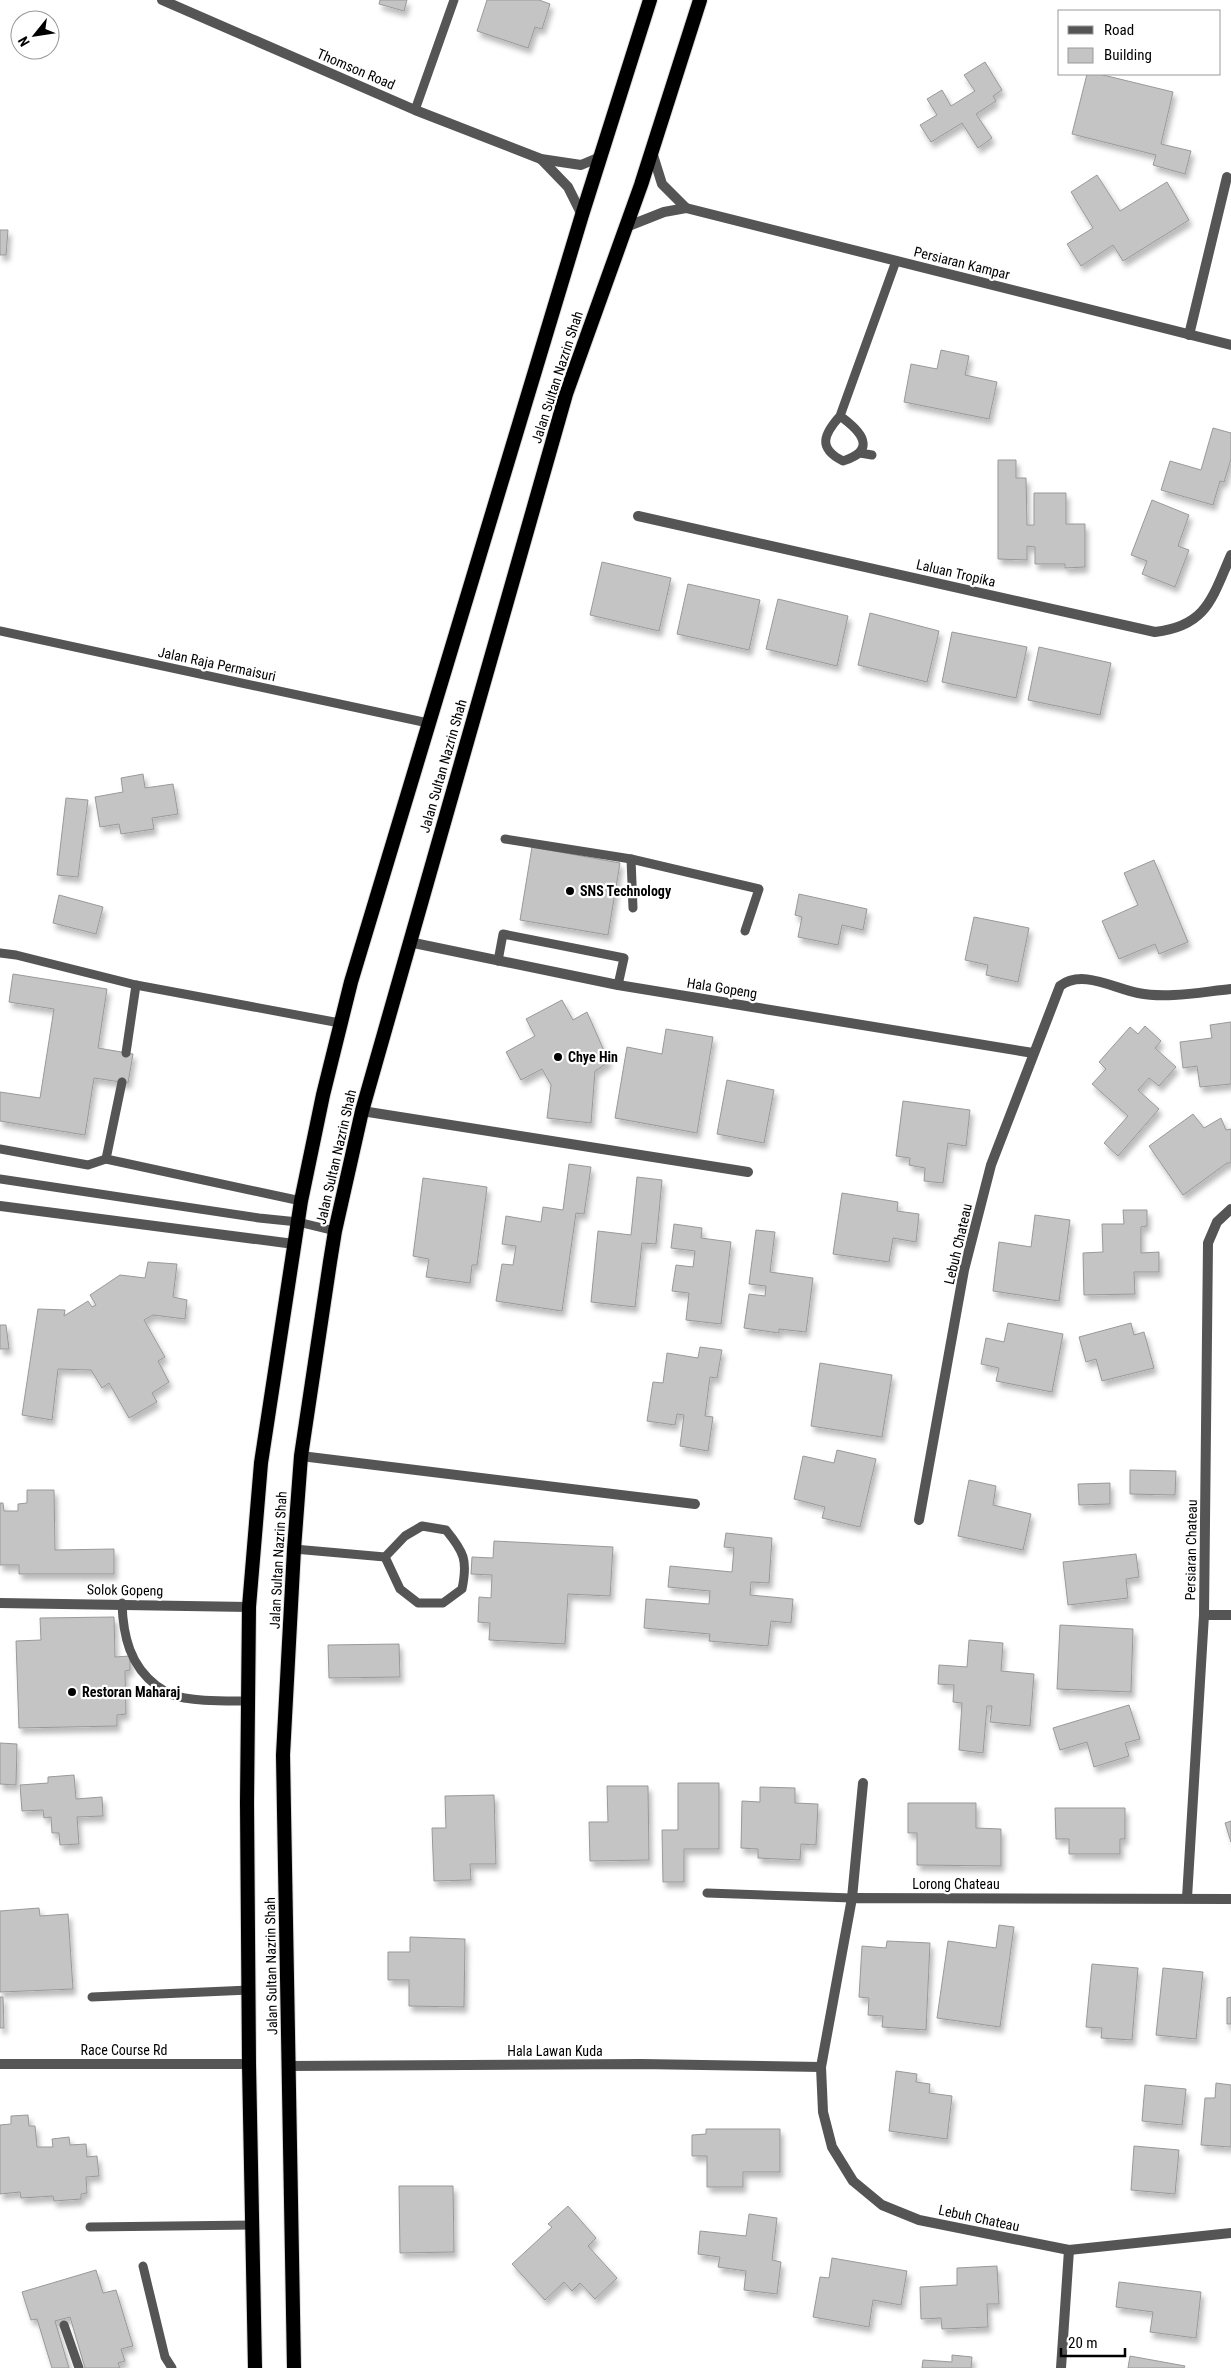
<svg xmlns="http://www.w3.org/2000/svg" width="1231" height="2368" viewBox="0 0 1231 2368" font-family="'Roboto Condensed',sans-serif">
	<defs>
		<filter id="shadow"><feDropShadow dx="3" dy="5.5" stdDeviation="2.5" flood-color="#0004"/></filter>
	</defs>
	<rect width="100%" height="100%" fill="#fff"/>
	<g fill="#c4c4c4" stroke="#999" filter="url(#shadow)">
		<polygon points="380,0 407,0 404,11 379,4"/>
		<polygon points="487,0 539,0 550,4 542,29 535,27 528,48 477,31"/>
		<polygon points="985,62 1002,90 993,96 996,101 976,114 992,138 978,148 962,123 931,142 920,125 937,115 927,99 942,90 951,106 975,91 964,75"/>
		<polygon points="1087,74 1099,74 1173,92 1161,144 1191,151 1185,174 1153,165 1156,155 1072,134"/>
		<polygon points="1097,175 1120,211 1167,182 1189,220 1123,261 1113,245 1081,266 1067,244 1093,228 1071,192"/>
		<polygon points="0,230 8,230 6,255 0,255"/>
		<polygon points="941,350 969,356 965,375 997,382 989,419 904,402 911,364 937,369"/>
		<polygon points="1213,428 1231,433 1231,459 1224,482 1220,481 1213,505 1161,490 1170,461 1201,470"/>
		<polygon points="998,460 1016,460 1016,478 1026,478 1027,525 1034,525 1034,493 1066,493 1066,524 1085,524 1085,567 1065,568 1065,564 1035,564 1035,547 1027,546 1027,560 998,559"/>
		<polygon points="1152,500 1189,515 1178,546 1189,550 1175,587 1142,574 1147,561 1131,555"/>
		<polygon points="602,562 671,578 659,631 590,615"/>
		<polygon points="688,584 760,600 749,650 677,634"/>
		<polygon points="778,599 848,616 837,666 766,649"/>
		<polygon points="870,613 939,631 927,682 858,665"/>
		<polygon points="952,632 1027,647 1016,698 942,682"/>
		<polygon points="1039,647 1111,663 1100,715 1028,700"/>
		<polygon points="143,774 145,788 173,784 178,814 152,818 154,829 121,834 119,824 100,827 95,797 123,792 121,778"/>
		<polygon points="66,798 88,800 78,877 57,875"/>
		<polygon points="532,847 620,863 608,935 520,920"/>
		<polygon points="1154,860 1188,942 1159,954 1155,944 1119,959 1102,921 1138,905 1124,873"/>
		<polygon points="799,894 867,909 863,930 842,925 838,945 798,937 802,917 795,915"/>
		<polygon points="59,895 103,907 96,934 53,923"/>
		<polygon points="974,917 1029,928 1018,982 986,975 988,965 965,960"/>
		<polygon points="13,974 107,989 98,1048 133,1054 128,1083 94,1078 85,1135 0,1121 0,1092 40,1098 54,1009 9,1002"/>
		<polygon points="562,1000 573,1020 587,1012 609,1062 595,1071 591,1123 547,1118 551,1085 542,1069 521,1080 506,1052 535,1036 526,1019"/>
		<polygon points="1231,1022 1231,1084 1200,1087 1197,1066 1183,1068 1180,1042 1212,1038 1210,1025"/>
		<polygon points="1145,1026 1161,1041 1155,1048 1176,1067 1159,1086 1149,1078 1138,1090 1159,1109 1118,1156 1104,1143 1128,1116 1092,1084 1106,1069 1099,1062 1130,1027 1138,1034"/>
		<polygon points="666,1029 713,1037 697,1133 615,1118 627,1047 662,1054"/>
		<polygon points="727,1080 774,1090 764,1143 717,1134"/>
		<polygon points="903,1101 970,1110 966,1146 948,1143 943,1183 924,1181 925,1168 909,1165 910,1158 896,1156"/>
		<polygon points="1193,1114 1204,1128 1221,1118 1226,1130 1231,1129 1231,1163 1227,1163 1183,1195 1149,1146"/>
		<polygon points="569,1164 591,1167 584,1214 576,1213 562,1311 496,1301 502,1264 513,1265 516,1246 502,1244 506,1216 541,1222 543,1207 563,1210"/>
		<polygon points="637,1177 662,1180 656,1244 642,1243 635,1307 591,1302 598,1231 631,1235"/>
		<polygon points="423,1178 487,1187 477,1265 472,1265 470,1283 426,1277 429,1259 413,1256"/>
		<polygon points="842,1193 898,1202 897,1211 919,1214 916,1242 893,1238 889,1262 833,1254"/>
		<polygon points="1123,1210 1147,1210 1147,1226 1141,1227 1141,1253 1159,1252 1159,1272 1134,1272 1135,1294 1084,1295 1083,1253 1103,1252 1102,1224 1124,1224"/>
		<polygon points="1035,1215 1070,1220 1059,1301 993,1291 999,1242 1031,1247"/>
		<polygon points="674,1224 702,1228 701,1238 731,1242 721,1324 686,1320 689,1293 672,1291 676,1265 693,1267 695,1251 671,1248"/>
		<polygon points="756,1230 775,1232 770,1272 813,1278 806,1332 779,1329 779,1333 744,1328 749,1294 765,1296 766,1286 749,1284"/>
		<polygon points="148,1262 177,1264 173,1297 187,1300 185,1319 153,1315 144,1320 165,1357 158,1361 169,1382 152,1393 157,1402 129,1418 109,1383 102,1388 91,1370 58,1369 52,1420 22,1415 38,1309 65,1310 64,1316 88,1301 92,1307 96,1305 90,1295 120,1275 145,1278"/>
		<polygon points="1008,1323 1063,1334 1052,1392 996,1381 999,1368 981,1364 986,1338 1004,1342"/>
		<polygon points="1131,1323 1134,1335 1144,1332 1154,1368 1102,1381 1096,1359 1086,1362 1079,1337"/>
		<polygon points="0,1325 6,1325 9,1349 0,1349"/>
		<polygon points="700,1347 722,1350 717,1378 710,1377 705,1416 713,1417 708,1451 680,1446 684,1415 677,1414 675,1425 647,1421 653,1382 663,1383 667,1353 698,1358"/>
		<polygon points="820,1363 892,1375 882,1437 811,1426"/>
		<polygon points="837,1450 876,1459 860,1527 822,1518 825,1507 794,1499 803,1456 834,1463"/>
		<polygon points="1130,1470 1176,1471 1175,1495 1130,1494"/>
		<polygon points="969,1480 996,1486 993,1505 1031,1514 1023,1550 958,1536"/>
		<polygon points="1110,1483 1110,1504 1079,1505 1078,1484"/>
		<polygon points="27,1490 54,1490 55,1550 114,1549 114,1574 19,1574 19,1565 0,1565 0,1503 3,1503 4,1511 18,1511 18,1504 27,1503"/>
		<polygon points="726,1533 772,1538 769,1583 751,1582 750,1595 793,1599 791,1623 771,1621 768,1646 709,1641 710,1634 644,1628 646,1599 709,1604 710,1591 668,1587 670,1566 732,1572 734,1548 724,1547"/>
		<polygon points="494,1541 613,1547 610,1596 568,1594 565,1644 489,1640 490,1623 478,1622 479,1597 491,1598 492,1575 471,1574 472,1557 493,1558"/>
		<polygon points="1136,1554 1139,1577 1126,1579 1128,1598 1068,1605 1063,1562"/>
		<polygon points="114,1617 115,1657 130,1656 130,1670 125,1671 126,1714 117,1715 117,1726 19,1728 16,1641 41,1640 40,1618"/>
		<polygon points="1060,1625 1133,1629 1131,1692 1057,1689"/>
		<polygon points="969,1640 1003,1643 1001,1671 1034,1674 1030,1726 990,1722 992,1706 987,1706 983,1753 959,1750 962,1703 953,1702 954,1685 938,1684 939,1665 967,1667"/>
		<polygon points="399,1644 400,1677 329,1678 328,1645"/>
		<polygon points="1129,1705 1140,1739 1125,1743 1129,1756 1094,1767 1087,1742 1060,1750 1053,1728"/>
		<polygon points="0,1743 17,1744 16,1785 0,1784"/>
		<polygon points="74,1775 76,1799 102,1797 103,1816 77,1817 79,1844 60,1845 59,1833 52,1833 51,1817 44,1818 43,1810 22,1811 20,1785 48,1783 48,1777"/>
		<polygon points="678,1783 719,1783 719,1849 684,1849 684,1882 663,1882 662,1830 678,1830"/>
		<polygon points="607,1786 648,1786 649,1860 590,1861 589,1822 608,1822"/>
		<polygon points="760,1787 795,1788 795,1803 818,1804 816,1845 801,1844 800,1860 758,1858 758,1849 741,1848 742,1801 760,1802"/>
		<polygon points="494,1795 496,1864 470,1864 471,1880 434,1881 432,1828 446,1828 445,1796"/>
		<polygon points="908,1803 976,1803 976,1828 1001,1829 1001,1866 917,1865 917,1833 908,1833"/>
		<polygon points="1055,1808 1125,1808 1125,1839 1120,1839 1120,1854 1069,1854 1069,1839 1056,1839"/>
		<polygon points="1231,1821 1231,1842 1225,1823"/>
		<polygon points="39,1908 40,1916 68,1914 73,1989 0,1992 0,1911"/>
		<polygon points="999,1925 1014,1927 1000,2027 937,2018 948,1941 996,1948"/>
		<polygon points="410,1937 465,1939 464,2007 409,2006 409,1980 388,1980 388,1952 410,1952"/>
		<polygon points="887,1941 930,1943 926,2030 882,2027 883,2016 868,2015 869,1998 859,1997 862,1946 886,1948"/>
		<polygon points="1092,1964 1138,1968 1132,2040 1101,2038 1102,2028 1086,2027"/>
		<polygon points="1163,1968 1203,1972 1196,2039 1156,2035"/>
		<polygon points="0,1997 3,1997 4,2028 0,2028"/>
		<polygon points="1231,1997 1231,2024 1227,2024 1227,1998"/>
		<polygon points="896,2071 917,2074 916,2082 930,2084 929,2093 952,2096 947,2139 889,2131"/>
		<polygon points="1216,2083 1231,2085 1231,2147 1201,2145 1205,2098 1215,2098"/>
		<polygon points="1145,2085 1186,2089 1182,2125 1142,2121"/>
		<polygon points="28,2115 29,2126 35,2126 37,2147 53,2147 52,2139 69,2137 70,2145 86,2144 87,2157 97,2156 99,2176 86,2177 87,2193 81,2194 81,2199 54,2201 53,2196 21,2198 20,2192 0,2194 0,2125 11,2124 11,2116"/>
		<polygon points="706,2129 780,2129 780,2172 743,2172 743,2187 707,2187 707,2156 692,2156 692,2135 706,2134"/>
		<polygon points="1134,2146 1179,2150 1175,2194 1131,2190"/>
		<polygon points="399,2186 453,2186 454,2252 400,2253"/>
		<polygon points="568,2206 596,2238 588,2246 617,2278 595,2299 580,2283 572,2291 564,2282 545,2300 512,2264 552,2227 548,2224"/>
		<polygon points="749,2214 777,2218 772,2260 781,2262 777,2294 744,2290 746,2271 718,2267 720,2257 698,2254 700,2231 746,2236"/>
		<polygon points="832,2258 907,2271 901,2305 873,2300 869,2327 813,2317 820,2277 829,2278"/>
		<polygon points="997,2266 999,2304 987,2304 988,2327 942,2329 941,2318 921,2319 920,2287 957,2285 957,2268"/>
		<polygon points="96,2270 103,2293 116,2290 133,2346 121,2349 125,2361 118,2363 120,2368 85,2368 70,2317 55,2321 69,2368 52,2368 37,2319 31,2320 22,2292"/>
		<polygon points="1119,2282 1201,2292 1196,2338 1150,2332 1153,2312 1116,2307"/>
		<polygon points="952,2355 972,2357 971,2368 922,2368 923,2360 952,2362"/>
		<polygon points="1130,2356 1185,2366 1184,2368 1128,2368"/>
	</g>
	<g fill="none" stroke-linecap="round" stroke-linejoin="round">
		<g stroke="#dbdbdb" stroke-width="16">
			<g id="trunk">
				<polyline points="255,2368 249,2064 247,1803 249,1607 261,1463 301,1201 323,1095 351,982 582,215 650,0"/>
				<polyline points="294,2368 283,1755 294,1549 301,1456 330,1262 335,1231 362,1111 566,394 641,185 700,0"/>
			</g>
		</g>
		<g stroke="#555" stroke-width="9">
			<polyline points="415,110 454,0"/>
			<path d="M840,416C861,431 878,450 843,461C817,448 824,434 840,416L896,261"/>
			<polyline points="860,453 872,455"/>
			<polyline points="0,631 428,723"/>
			<polyline points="505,839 631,859 759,889 745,931"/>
			<polyline points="631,859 633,908"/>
			<polyline points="0,953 16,955 136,985 340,1023"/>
			<polyline points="498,961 503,934 624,958 618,985"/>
			<polyline points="126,1053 136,985"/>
			<polyline points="122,1082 106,1159 301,1201"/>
			<polyline points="0,1149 88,1165 106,1159"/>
			<polyline points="0,1179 259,1218 298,1222 335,1231"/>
			<path d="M422,1526L446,1530C464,1552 468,1560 462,1589L443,1603H418L400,1589L385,1557L405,1536Z"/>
			<polyline points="294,1549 385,1557"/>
			<path d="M122,1603C123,1636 130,1666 157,1686C161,1688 166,1693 170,1694C190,1702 226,1701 248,1701"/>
			<polyline points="707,1893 852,1898"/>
			<polyline points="92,1997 249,1990"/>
			<polyline points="90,2227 253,2225"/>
			<polyline points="143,2266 165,2357 172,2368"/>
			<polyline points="64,2325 79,2368"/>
		</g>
		<g stroke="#555" stroke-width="10">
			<polyline points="1189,335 1227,177"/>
			<path d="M638,516L1155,632C1207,626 1212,598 1231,555"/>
			<polyline points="409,942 618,985 1033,1053"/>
			<polyline points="362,1111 748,1172"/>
			<polyline points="0,1206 294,1244"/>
			<polyline points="301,1456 695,1504"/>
			<path d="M919,1520L964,1270L991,1165L1060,986C1082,969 1113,988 1138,993C1167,999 1201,992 1231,989"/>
			<polyline points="0,1603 249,1607"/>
			<polyline points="1204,1615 1231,1615"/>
			<polyline points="852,1898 863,1783"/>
			<polyline points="1187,1898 1204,1615 1208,1243 1217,1222 1231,1209"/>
			<polyline points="1231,1899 852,1898 821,2067 823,2112 832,2147 853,2181 882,2205 919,2220 1069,2250 1231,2233"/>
			<polyline points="0,2064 249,2064"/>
			<polyline points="289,2066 641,2064 821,2067"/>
			<polyline points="1061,2368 1069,2250"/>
		</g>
		<g stroke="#555" stroke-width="10">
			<polyline points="162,0 415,110 541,159 581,165 600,157"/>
			<polyline points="652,152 662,184 686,208"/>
			<polyline points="541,159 568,187 582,215"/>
			<polyline points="626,227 664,212 686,208 1231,345"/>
		</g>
		<use href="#trunk" stroke="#000" stroke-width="14"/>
	</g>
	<g fill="#000" stroke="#fff" stroke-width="2">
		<circle cx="570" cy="891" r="5"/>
		<circle cx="558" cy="1057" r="5"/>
		<circle cx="72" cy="1692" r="5"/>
	</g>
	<g text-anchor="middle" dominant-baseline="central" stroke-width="4.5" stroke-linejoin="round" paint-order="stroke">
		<g font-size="14" fill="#000" stroke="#fff">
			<text transform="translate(356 69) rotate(23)">Thomson Road</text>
			<text transform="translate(962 263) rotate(14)">Persiaran Kampar</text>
			<text transform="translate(557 377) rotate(-72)">Jalan Sultan Nazrin Shah</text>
			<text transform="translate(956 573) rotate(13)">Laluan Tropika</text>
			<text transform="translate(217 664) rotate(12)">Jalan Raja Permaisuri</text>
			<text transform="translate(443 766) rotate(-74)">Jalan Sultan Nazrin Shah</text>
			<text transform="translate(722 988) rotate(9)">Hala Gopeng</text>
			<text transform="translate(336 1157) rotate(-77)">Jalan Sultan Nazrin Shah</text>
			<text transform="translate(958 1244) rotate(-77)">Lebuh Chateau</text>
			<text transform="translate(1191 1550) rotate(-89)">Persiaran Chateau</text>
			<text transform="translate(278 1560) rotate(-87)">Jalan Sultan Nazrin Shah</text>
			<text transform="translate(125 1590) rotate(1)">Solok Gopeng</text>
			<text x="956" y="1884">Lorong Chateau</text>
			<text transform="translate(271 1966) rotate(-91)">Jalan Sultan Nazrin Shah</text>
			<text x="124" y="2050">Race Course Rd</text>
			<text x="555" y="2051">Hala Lawan Kuda</text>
			<text transform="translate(979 2218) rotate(12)">Lebuh Chateau</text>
		</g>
		<g font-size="14" font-weight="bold" fill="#000" stroke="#fff" text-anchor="start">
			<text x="580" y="891">SNS Technology</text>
			<text x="568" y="1057">Chye Hin</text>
			<text x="82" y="1692">Restoran Maharaj</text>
		</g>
	</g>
	<rect x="1058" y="10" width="162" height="65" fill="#ffffff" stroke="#999999"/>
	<rect x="1068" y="26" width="25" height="8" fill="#555555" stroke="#999999"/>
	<text x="1104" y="35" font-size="15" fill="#000000">Road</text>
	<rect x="1068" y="48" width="25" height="15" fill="#c4c4c4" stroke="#999999"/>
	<text x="1104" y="60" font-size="15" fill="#000000">Building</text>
	<g transform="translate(35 35) rotate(240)"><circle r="24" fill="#ffffff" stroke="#999999"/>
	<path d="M0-4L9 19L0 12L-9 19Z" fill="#000000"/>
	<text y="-8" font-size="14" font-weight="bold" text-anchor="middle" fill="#000000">N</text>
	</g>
	<path d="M1061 2348v8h64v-8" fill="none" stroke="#000000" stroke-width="2.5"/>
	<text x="1068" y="2348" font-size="15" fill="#000000" stroke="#ffffff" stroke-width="4" paint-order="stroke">20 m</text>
</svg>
